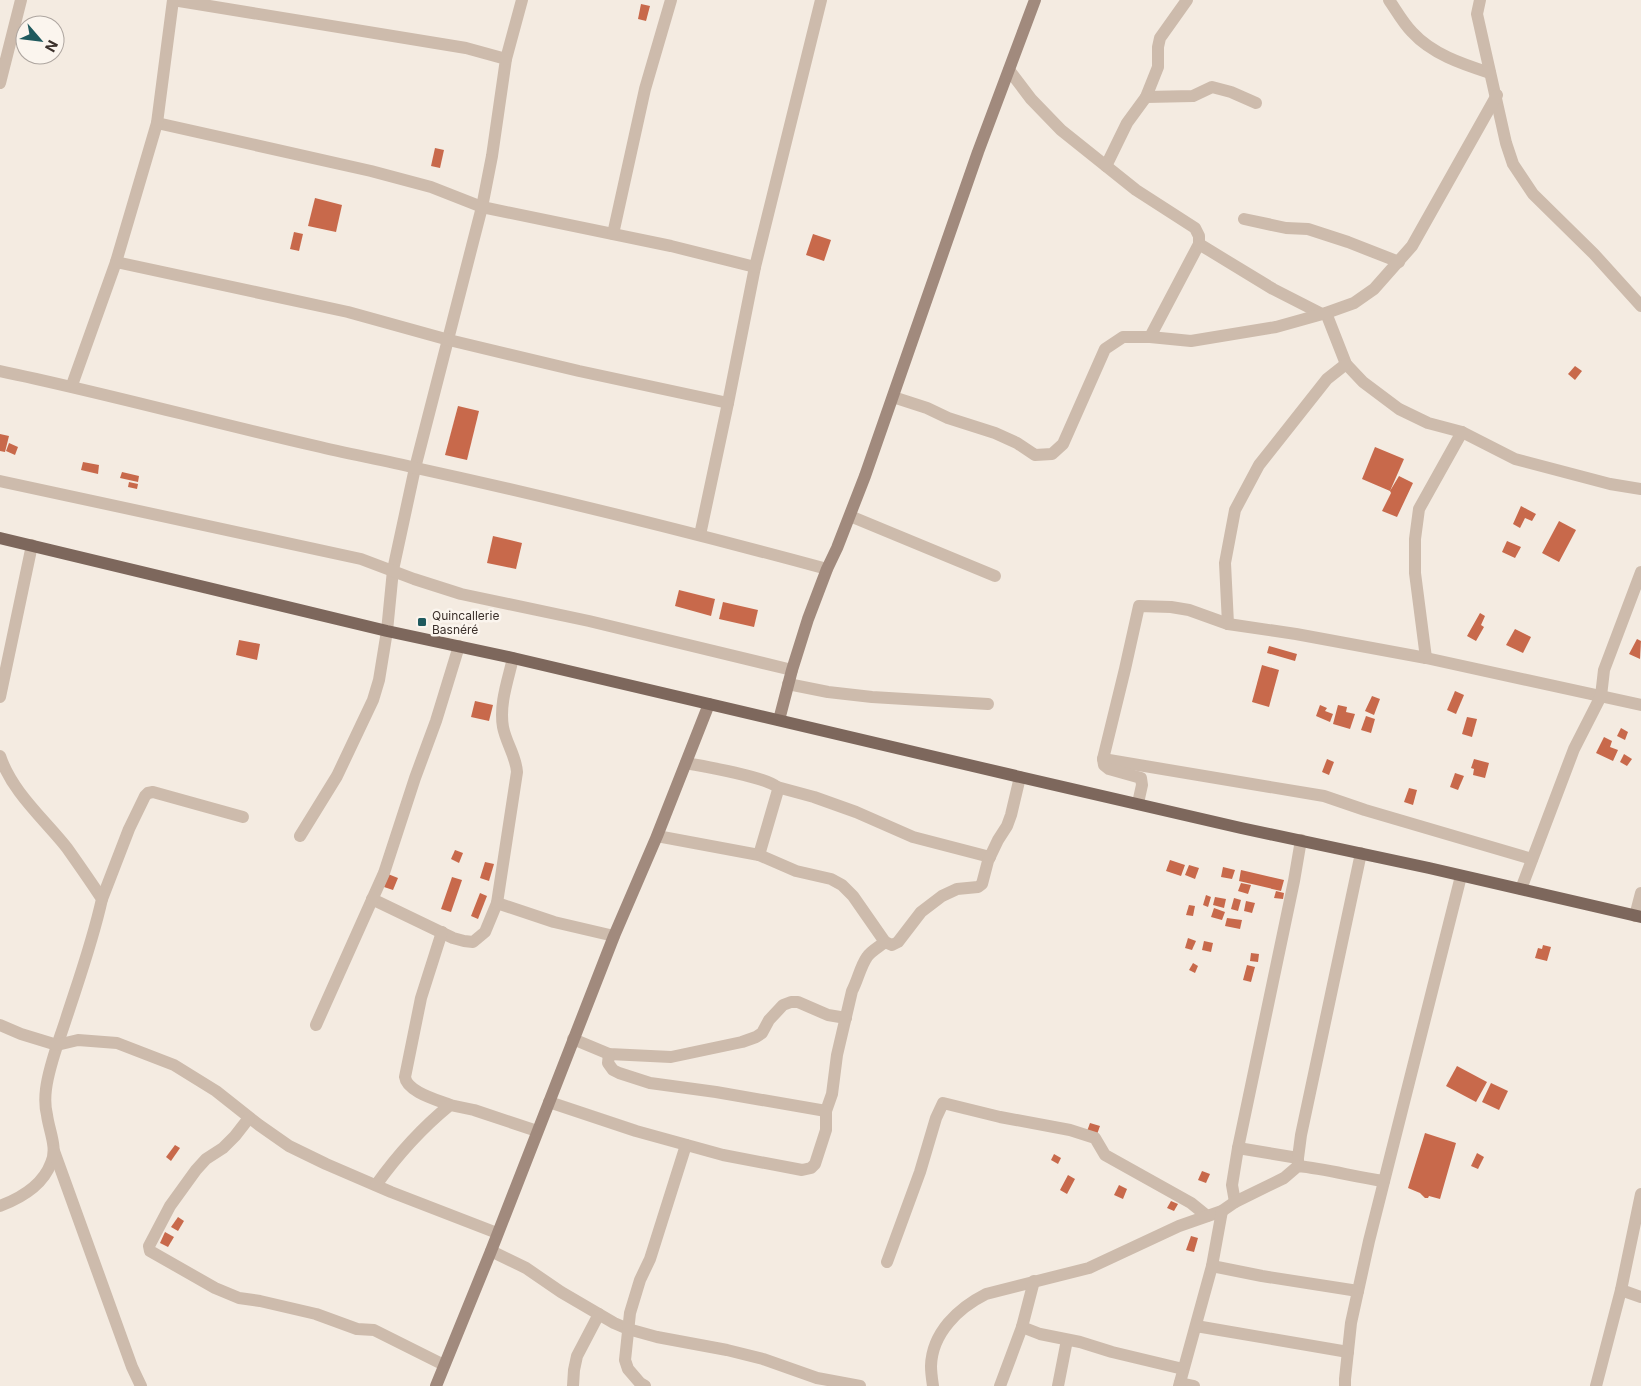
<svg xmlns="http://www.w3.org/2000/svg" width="1641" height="1386" viewBox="0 0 1641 1386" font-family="Inter,sans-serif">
	<rect width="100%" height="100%" fill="#f4ebe1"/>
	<g fill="#c8694b">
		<polygon points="641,4 650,6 646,21 638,19"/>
		<polygon points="435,148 444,150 440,168 431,166"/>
		<polygon points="315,198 342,205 336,232 308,226"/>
		<polygon points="294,232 303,234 299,251 290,249"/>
		<polygon points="813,234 831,240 824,261 806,255"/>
		<polygon points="1575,366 1582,371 1575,380 1568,374"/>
		<polygon points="458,406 479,411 467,460 445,455"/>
		<polygon points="0,434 9,436 5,452 0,451"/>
		<polygon points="9,443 18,447 15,455 6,451"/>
		<polygon points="1375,447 1404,459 1390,491 1399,476 1413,483 1397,517 1382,511 1391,493 1390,491 1362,479"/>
		<polygon points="83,462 99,465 98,474 81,470"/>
		<polygon points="122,472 139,476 138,482 120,478"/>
		<polygon points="129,482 138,484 137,489 128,487"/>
		<polygon points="1521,506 1536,514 1532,521 1525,518 1520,528 1513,524"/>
		<polygon points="1559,521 1576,530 1559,562 1542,553"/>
		<polygon points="493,536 522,543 516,569 487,563"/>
		<polygon points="1507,541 1521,547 1515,558 1502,552"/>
		<polygon points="679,590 715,599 711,616 675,606"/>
		<polygon points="723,602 758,610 754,627 719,619"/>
		<polygon points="1480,613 1485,616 1481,625 1484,627 1476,641 1467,636"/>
		<polygon points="1515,629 1531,637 1523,653 1506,645"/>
		<polygon points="1637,639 1641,641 1640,659 1629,654"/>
		<polygon points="239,640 260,644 257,660 236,655"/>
		<polygon points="1269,646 1297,654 1295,661 1267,653"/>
		<polygon points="1262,665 1279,670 1269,707 1252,702"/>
		<polygon points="1455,691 1464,695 1456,714 1447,710"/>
		<polygon points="1372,696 1380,699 1374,715 1365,711"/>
		<polygon points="475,701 493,705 489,721 471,717"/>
		<polygon points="1320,705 1327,708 1325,711 1333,714 1330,722 1316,716"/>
		<polygon points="1338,705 1347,707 1346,712 1355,714 1350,729 1333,724"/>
		<polygon points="1366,716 1375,719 1371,733 1361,730"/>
		<polygon points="1467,717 1477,719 1472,737 1462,734"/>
		<polygon points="1621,728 1628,732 1625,740 1617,736"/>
		<polygon points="1604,737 1612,741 1610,747 1618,750 1613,761 1596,753"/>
		<polygon points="1624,754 1632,759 1627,766 1620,762"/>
		<polygon points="1327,759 1334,762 1329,775 1322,772"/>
		<polygon points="1474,759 1489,763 1485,778 1473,775 1474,769 1471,768"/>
		<polygon points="1455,773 1464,776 1458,790 1450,787"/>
		<polygon points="1409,788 1417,790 1413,805 1404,802"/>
		<polygon points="455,850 463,853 459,863 451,859"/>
		<polygon points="1170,860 1185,865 1181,876 1166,871"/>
		<polygon points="485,862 494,864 489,881 480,878"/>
		<polygon points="1189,865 1199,868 1195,879 1185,875"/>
		<polygon points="1223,867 1235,870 1232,879 1221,877"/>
		<polygon points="1241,870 1284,880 1281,891 1239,881"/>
		<polygon points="388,874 398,878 393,890 384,887"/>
		<polygon points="452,877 462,880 451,912 441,909"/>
		<polygon points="1241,883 1251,885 1248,894 1238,891"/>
		<polygon points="1276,891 1284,893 1283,899 1274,898"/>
		<polygon points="480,893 487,896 478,919 471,916"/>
		<polygon points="1206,895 1211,897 1208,907 1203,905"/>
		<polygon points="1215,897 1226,899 1224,908 1213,905"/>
		<polygon points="1234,898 1241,900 1238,911 1231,909"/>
		<polygon points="1246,901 1255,903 1252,913 1244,911"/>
		<polygon points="1189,905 1195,906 1193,916 1186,915"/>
		<polygon points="1214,908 1225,912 1222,920 1211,917"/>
		<polygon points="1227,918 1242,920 1240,929 1225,926"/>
		<polygon points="1188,938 1196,941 1192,950 1185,948"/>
		<polygon points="1204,941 1213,943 1211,952 1202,950"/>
		<polygon points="1543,945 1551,947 1547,961 1535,958 1538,948 1542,949"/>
		<polygon points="1251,953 1259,954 1258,962 1250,961"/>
		<polygon points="1193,963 1198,966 1195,973 1189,970"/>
		<polygon points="1247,965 1255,967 1251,982 1243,980"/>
		<polygon points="1457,1066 1487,1082 1476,1102 1446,1086"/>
		<polygon points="1491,1083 1508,1091 1499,1110 1482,1102"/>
		<polygon points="1090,1123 1100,1126 1096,1137 1086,1134"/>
		<polygon points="1425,1133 1456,1143 1440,1199 1429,1196 1428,1198 1425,1198 1420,1193 1408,1188"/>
		<polygon points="175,1145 180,1148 171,1161 166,1157"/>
		<polygon points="1477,1153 1484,1157 1478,1169 1471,1166"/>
		<polygon points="1054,1154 1061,1158 1058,1164 1051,1160"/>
		<polygon points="1202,1171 1210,1174 1206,1183 1198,1180"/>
		<polygon points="1068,1175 1075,1179 1067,1194 1060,1190"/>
		<polygon points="1119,1185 1127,1189 1123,1199 1114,1195"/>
		<polygon points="1171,1201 1178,1204 1174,1211 1167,1208"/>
		<polygon points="178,1217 184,1221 178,1231 171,1227"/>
		<polygon points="165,1232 174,1237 168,1247 160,1243"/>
		<polygon points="1191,1236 1198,1238 1194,1252 1186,1250"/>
	</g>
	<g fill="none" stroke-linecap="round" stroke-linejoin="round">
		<g stroke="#cdbbac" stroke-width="12">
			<polyline points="173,0 466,48 506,59 492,156 482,207 415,468 393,570 387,631 379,680 373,700 337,776 300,836"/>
			<path d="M1389,0C1396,10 1403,23 1412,32C1432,54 1462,64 1490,73"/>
			<polyline points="1480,0 1477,14 1506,143 1513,164 1533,194 1594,254 1641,306"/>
			<polyline points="506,59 522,0"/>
			<polyline points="1009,70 1031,99 1061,130 1136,190 1195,228 1199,236 1199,244 1150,337"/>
			<polyline points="0,83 21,0"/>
			<polyline points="1146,97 1193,96 1212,87 1231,92 1256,103"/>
			<polyline points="157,123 371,171 431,187 482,207 671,246 755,267 728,403 700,535"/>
			<polyline points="1106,166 1127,123 1146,97 1158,67 1158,47 1160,38 1187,0"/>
			<polyline points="1244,219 1286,228 1308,229 1348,242 1399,262"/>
			<polyline points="613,234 645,89 671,0"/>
			<polyline points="1199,244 1273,289 1322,314"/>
			<polyline points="116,262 348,312 449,340 579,371 728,403"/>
			<polyline points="755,267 821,0"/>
			<polyline points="1326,313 1346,364 1363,382 1399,409 1428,423 1462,432 1515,459 1610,484 1641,489"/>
			<path d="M0,371C106,393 210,422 316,446C349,454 383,460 416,468C554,498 690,532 827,569"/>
			<polyline points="72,385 116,262 157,123 173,0"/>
			<polyline points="893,397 927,408 948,418 995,433 1017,443 1035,455 1052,454 1063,444 1105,349 1123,337 1150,337 1191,341 1276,327 1326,313 1354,303 1374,289 1412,246 1497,95"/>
			<polyline points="0,481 361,559 414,579 461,594 589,621 792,670"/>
			<polyline points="850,516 995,576"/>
			<polyline points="1228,624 1225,563 1235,510 1259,465 1327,379 1346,364"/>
			<polyline points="1426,658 1415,573 1415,539 1419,509 1462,432"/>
			<polyline points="788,684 828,692 872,697 988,704"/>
			<polyline points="0,697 32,545"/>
			<path d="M0,756C12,792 44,819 67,848C79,865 91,882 102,899C93,940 79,979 66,1019C59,1041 49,1065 46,1089C45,1097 45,1107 47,1115C49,1131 58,1148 51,1163C43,1185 21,1198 0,1206"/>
			<polyline points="1103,759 1324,796 1365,810 1532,859"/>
			<path d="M686,763C707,767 763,776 777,787L778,790L759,855"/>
			<polyline points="777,787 814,797 856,812 913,837 990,857"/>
			<polyline points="1138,803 1142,785 1141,778 1109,769 1104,765 1103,759 1125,669 1139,606 1171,607 1189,610 1228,624 1296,634 1426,658 1641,705"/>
			<polyline points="657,836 759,855 796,871 831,879 842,885 853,896 885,942"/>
			<polyline points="1521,889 1574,749 1601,696 1604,670 1641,572"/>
			<polyline points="102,899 129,829 145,796 148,793 153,792 243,817"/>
			<path d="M372,899L453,938L464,941L473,942L485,932L497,903L517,772C516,756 506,743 503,727C499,704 508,680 513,658"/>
			<polyline points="497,903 554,922 614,936"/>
			<polyline points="1635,916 1641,893"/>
			<path d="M442,932L421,998L405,1077C407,1092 438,1100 450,1105"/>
			<polyline points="0,1025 21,1034 57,1045 78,1040 117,1043 174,1065 216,1091 259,1125 289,1146 326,1164 391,1192 497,1233"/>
			<polyline points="316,1025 384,873 415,778 436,721 459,646"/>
			<polyline points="573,1039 609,1054 671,1057 742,1042 756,1037 762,1033 769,1020 783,1005 791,1002 798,1002 828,1015 846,1018"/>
			<polyline points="609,1054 608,1063 613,1070 619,1073 650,1083 716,1092 826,1111"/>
			<path d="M549,1102L636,1131L723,1155L802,1170L811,1168L815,1164L826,1130V1111L832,1094L837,1055L852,991C858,980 860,967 867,957C871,951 879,947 885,942L892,945L898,942L921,912L942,896L957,889L978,887L982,884L988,861L998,840L1007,826L1011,815L1020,777"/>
			<polyline points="249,1118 235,1136 223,1148 206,1159 196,1170 170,1206 149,1246 150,1251 215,1288 239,1298 260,1301 316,1314 357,1329 374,1330 444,1365"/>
			<polyline points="1238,1148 1298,1158"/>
			<polyline points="54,1151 132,1367 141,1386"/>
			<polyline points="1298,1166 1298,1158 1301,1135 1361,853"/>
			<path d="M376,1185C396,1157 423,1127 450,1105L474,1110L537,1131"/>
			<polyline points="1235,1202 1232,1185 1238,1148 1294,881 1301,840"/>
			<polyline points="491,1251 526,1268 561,1292 614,1323 628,1329 657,1337 727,1350 763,1359 817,1378 860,1386"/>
			<polyline points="887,1262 920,1172 936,1118 943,1103 1000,1117 1070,1130 1095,1138 1105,1155 1191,1203 1207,1216"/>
			<polyline points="1212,1266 1262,1276 1358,1291"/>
			<polyline points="1621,1290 1641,1297"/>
			<polyline points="1196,1326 1348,1352"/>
			<polyline points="1022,1327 1040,1334 1080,1342 1112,1352 1183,1369"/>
			<polyline points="1180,1383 1194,1386"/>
			<polyline points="573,1386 574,1370 577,1356 599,1314"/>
			<polyline points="645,1386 640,1383 628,1369 625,1360 630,1313 640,1280 650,1259 686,1145"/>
			<path d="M933,1386C932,1379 931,1373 931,1366C932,1333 958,1308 986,1294L1089,1268L1179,1226L1222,1211L1235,1202L1284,1178L1298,1166C1327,1169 1355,1177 1384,1181"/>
			<polyline points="1000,1386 1022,1327 1034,1281"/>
			<polyline points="1058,1386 1067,1340"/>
			<polyline points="1179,1386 1212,1266 1222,1211"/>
			<polyline points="1345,1386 1345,1379 1351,1323 1369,1241 1461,876"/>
			<polyline points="1596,1386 1621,1290 1641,1194"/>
		</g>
		<g stroke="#a18a7d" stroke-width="12">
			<polyline points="779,720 792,670 808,619 827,569 837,548 865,476 978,152 1035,0"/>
			<polyline points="436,1386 491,1251 614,936 657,836 709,704"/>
		</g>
		<polyline stroke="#7d675c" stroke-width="12" points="0,538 387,631 513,658 1020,777 1241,828 1429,868 1641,917"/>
	</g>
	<rect fill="#1f5a5e" stroke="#fbf5ee" stroke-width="2" x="417" y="617" width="10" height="10" rx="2.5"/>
	<g text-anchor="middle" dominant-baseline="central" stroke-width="5" stroke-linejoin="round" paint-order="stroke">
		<g font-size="12" fill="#3b302b" stroke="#fbf5ee" text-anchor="start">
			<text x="432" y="615">Quincallerie<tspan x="432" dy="14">Basnéré</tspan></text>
		</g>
	</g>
	<g transform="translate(40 40) rotate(118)"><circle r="24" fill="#fbf5ee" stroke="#aea6a0"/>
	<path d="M0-4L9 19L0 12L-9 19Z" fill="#1f5a5e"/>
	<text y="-8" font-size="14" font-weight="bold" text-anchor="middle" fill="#3b302b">N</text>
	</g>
</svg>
